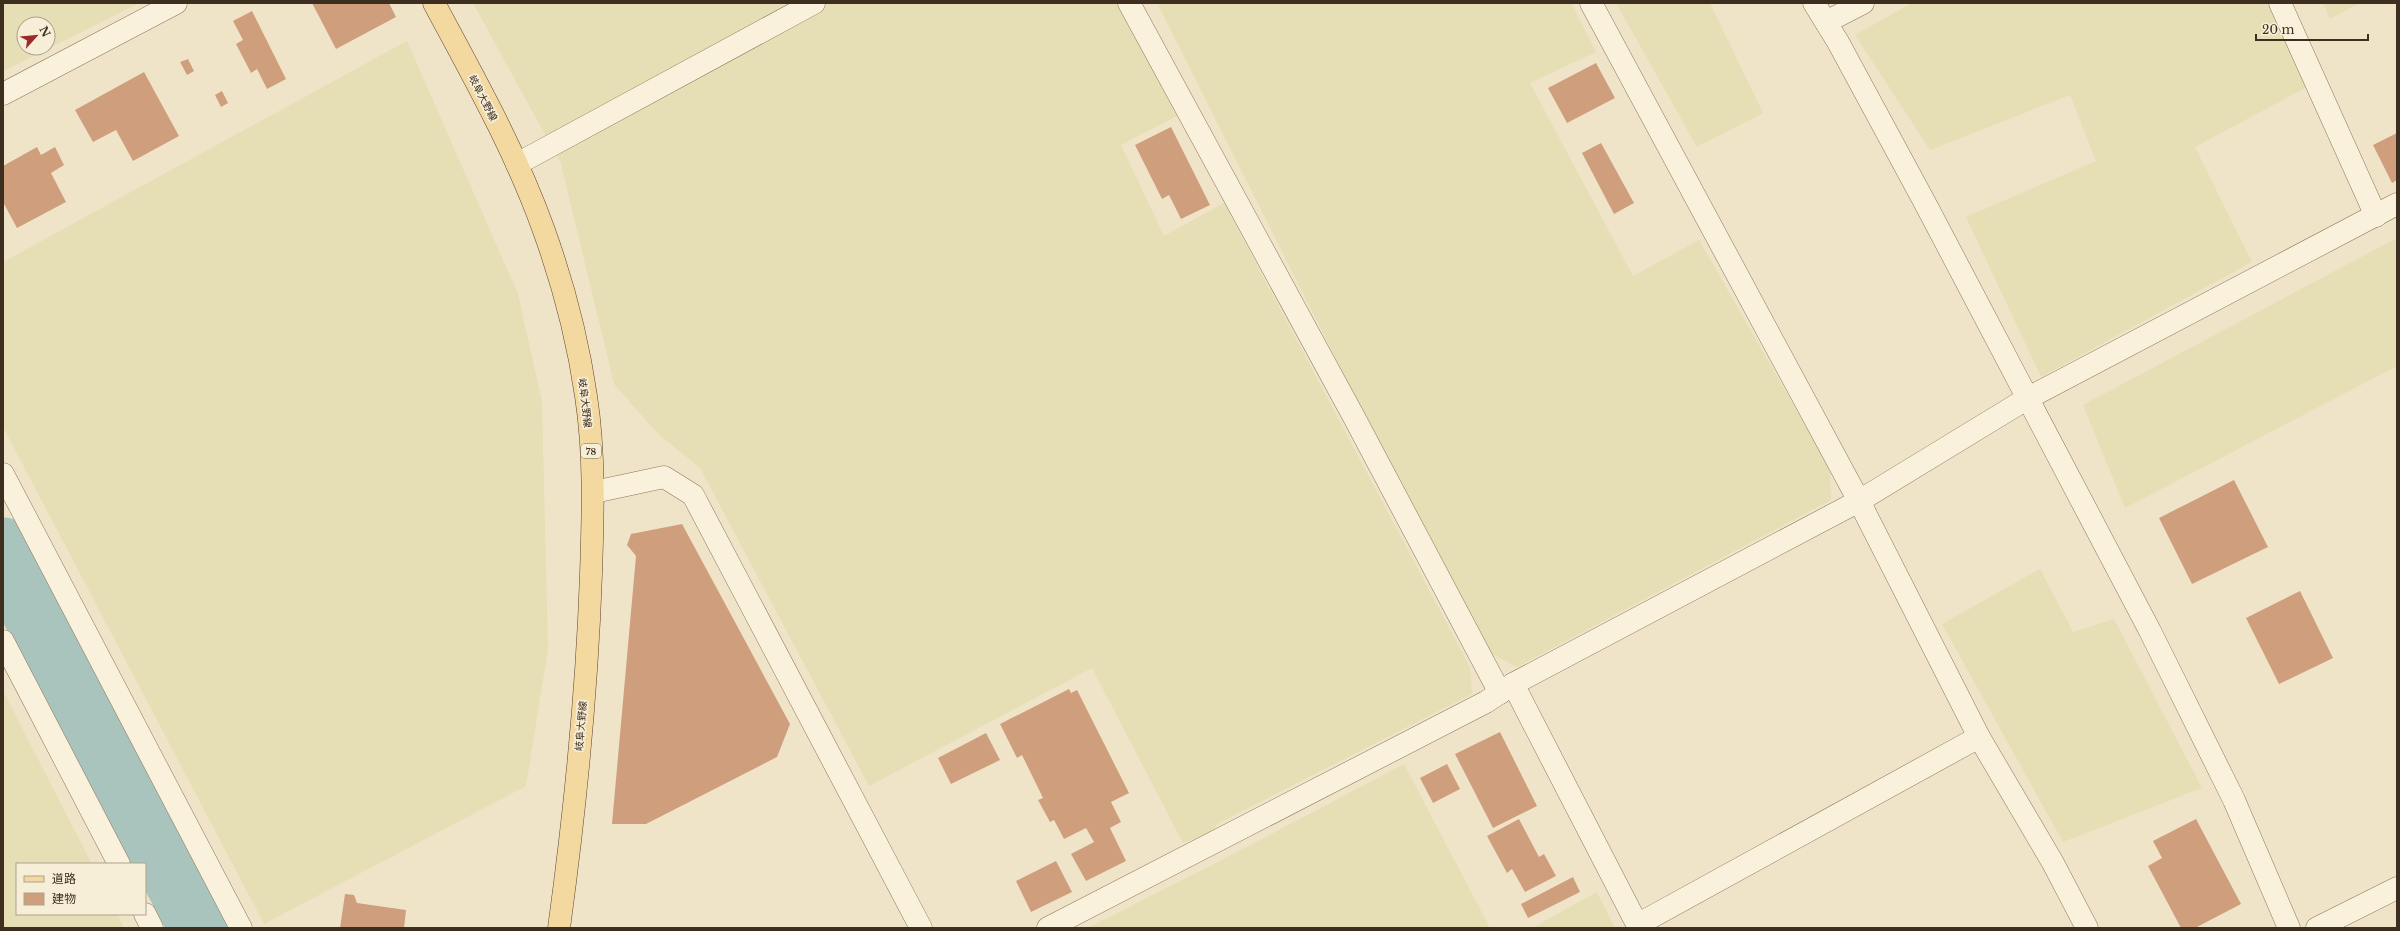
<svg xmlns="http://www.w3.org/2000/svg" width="2400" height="931" viewBox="0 0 2400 931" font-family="'Libre Baskerville','Noto Sans JP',serif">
	<rect width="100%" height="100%" fill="#f0e4c8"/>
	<g fill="#e6deb5" fill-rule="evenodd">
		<path d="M3,3H139L3,71ZM24,24H48V48H24Z"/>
		<polygon points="473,3 1117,3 1177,116 1121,145 1164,236 1224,203 1470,667 1472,694 1217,824 1212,833 1183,843 1092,668 869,786 700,468 658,434 614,384 561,164"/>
		<polygon points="1157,3 1571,3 1596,52 1530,83 1633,276 1699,240 1830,469 1831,500 1517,667 1492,654 1424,534"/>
		<polygon points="1616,3 1710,3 1763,113 1697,147"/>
		<polygon points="1912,3 2268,3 2307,87 2195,147 2252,262 2041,377 1966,217 2096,161 2070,95 1930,150 1855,35"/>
		<polygon points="2323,3 2360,3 2330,19"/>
		<polygon points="407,41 518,294 542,401 548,649 526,786 264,924 3,427 3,262"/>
		<polygon points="2397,238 2397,366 2125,508 2083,405"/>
		<polygon points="2040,569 2073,632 2114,619 2202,788 2063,842 1942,624"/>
		<polygon points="3,691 92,864 17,864 17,914 117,914 124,928 3,928"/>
		<polygon points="1404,764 1490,928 1088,928 1241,850"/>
		<polygon points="1597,892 1615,928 1532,928"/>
	</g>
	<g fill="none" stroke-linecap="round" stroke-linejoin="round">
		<polyline stroke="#a9c4bc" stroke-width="67" points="3,551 203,928"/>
	</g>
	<g fill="#cf9f7d">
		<polygon points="312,3 389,3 396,17 336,49"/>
		<polygon points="252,11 286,79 267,89 257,69 251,73 236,44 243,40 233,21"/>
		<polygon points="188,59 194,71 187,75 180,62"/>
		<polygon points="1596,63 1615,98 1567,123 1548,88"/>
		<polygon points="144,72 179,136 133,161 116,130 93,142 75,110"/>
		<polygon points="222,91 228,103 221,107 215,95"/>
		<polygon points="1171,127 1210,205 1181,219 1169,195 1162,199 1135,145"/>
		<polygon points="2397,133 2397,180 2392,183 2373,145"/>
		<polygon points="1601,143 1634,203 1614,214 1582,153"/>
		<polygon points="37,147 41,155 55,147 64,165 51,173 66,202 17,228 3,202 3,166"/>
		<polygon points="2234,480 2268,547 2192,584 2159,518"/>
		<polygon points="682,524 790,724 777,757 646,824 612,824 636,556 627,545 631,534"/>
		<polygon points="2300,591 2333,658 2279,684 2246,618"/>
		<polygon points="1069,689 1071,693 1077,690 1129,793 1111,802 1121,822 1110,828 1126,861 1086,881 1071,854 1094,842 1086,828 1064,839 1054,820 1050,822 1038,800 1043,798 1022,755 1017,758 1000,724"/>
		<polygon points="1500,732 1537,806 1493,828 1455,754"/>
		<polygon points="986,733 1000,760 951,784 938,758"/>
		<polygon points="1447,764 1460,789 1433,803 1420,778"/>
		<polygon points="1519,819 1539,857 1544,854 1556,876 1525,892 1512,869 1507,873 1487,836"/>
		<polygon points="2196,819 2241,904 2195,928 2181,928 2148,866 2162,858 2153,841"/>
		<polygon points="1056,861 1072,892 1031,912 1016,881"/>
		<polygon points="1573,877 1580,892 1528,918 1521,904"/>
		<polygon points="345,894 354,895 357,903 406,910 404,928 340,928"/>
	</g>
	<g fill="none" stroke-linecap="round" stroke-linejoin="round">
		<g stroke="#8d765c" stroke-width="23">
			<g id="minor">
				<polyline points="1129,3 1355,419 1500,693"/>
				<polyline points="1591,3 1859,501 1979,737 2053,863 2087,928"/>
				<polyline points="1814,3 1838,42 1925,203 2150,631 2234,800 2289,928"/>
				<polyline points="2280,3 2376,216"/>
				<polyline points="1826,22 1863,3"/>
				<polyline points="3,94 176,3"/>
				<polyline points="517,164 814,3"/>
				<polyline points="3,474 241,928"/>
				<polyline points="3,641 119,864"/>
				<polyline points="1513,684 1639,928"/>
				<polyline points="145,914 152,928"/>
				<polyline points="1637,925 1979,737"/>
				<polyline points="1048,928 1486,702 1513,684 1859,501 2028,398 2397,204"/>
			</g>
		</g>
		<g stroke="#8d765c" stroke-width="23">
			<g id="tertiary">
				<polyline points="594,492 664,477 693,495 921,928"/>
				<polyline points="2317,928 2397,888"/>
			</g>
		</g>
		<g stroke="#5b4430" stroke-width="23">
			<path id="primary" d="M434,3C473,76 515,150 543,228C562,280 578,341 586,396C595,454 593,515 591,574C587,692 575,811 559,928"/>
		</g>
		<use href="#minor" stroke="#faf1dc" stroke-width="22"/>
		<use href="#tertiary" stroke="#faf1dc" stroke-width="22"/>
		<use href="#primary" stroke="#f3d9a0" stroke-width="22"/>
	</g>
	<g text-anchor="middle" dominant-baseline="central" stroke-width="3.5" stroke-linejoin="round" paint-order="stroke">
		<rect fill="#f7eed8" stroke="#756857" stroke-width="1" x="581" y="444" width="20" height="14" rx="3"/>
		<g font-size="9" font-weight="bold" fill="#3d2e20">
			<text x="591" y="451">78</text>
		</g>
		<g font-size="10" fill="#3d2e20" stroke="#f7eed8">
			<text transform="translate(483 98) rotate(63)">岐阜大野線</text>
			<text transform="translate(585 403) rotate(83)">岐阜大野線</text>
			<text transform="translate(581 726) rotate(-85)">岐阜大野線</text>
		</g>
	</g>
	<rect width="2400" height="931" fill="none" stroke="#3d2e20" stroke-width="8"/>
	<rect x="16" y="863" width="130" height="52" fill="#f7eed8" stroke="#ada18e"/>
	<rect x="24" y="876" width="20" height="6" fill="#f3d9a0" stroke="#ada18e"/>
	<text x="52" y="883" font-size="12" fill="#3d2e20">道路</text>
	<rect x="24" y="893" width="20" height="12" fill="#cf9f7d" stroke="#ada18e"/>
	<text x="52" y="903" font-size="12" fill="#3d2e20">建物</text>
	<g transform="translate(36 36) rotate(63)"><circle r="19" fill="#f7eed8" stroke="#ada18e"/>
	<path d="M0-3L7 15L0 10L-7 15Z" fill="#9e2a2b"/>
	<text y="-6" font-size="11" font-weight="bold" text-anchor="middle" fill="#3d2e20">N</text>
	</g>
	<path d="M2256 34v6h112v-6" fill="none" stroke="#3d2e20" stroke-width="2"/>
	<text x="2262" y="34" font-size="12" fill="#3d2e20" stroke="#f7eed8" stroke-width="3" paint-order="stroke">20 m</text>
</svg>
